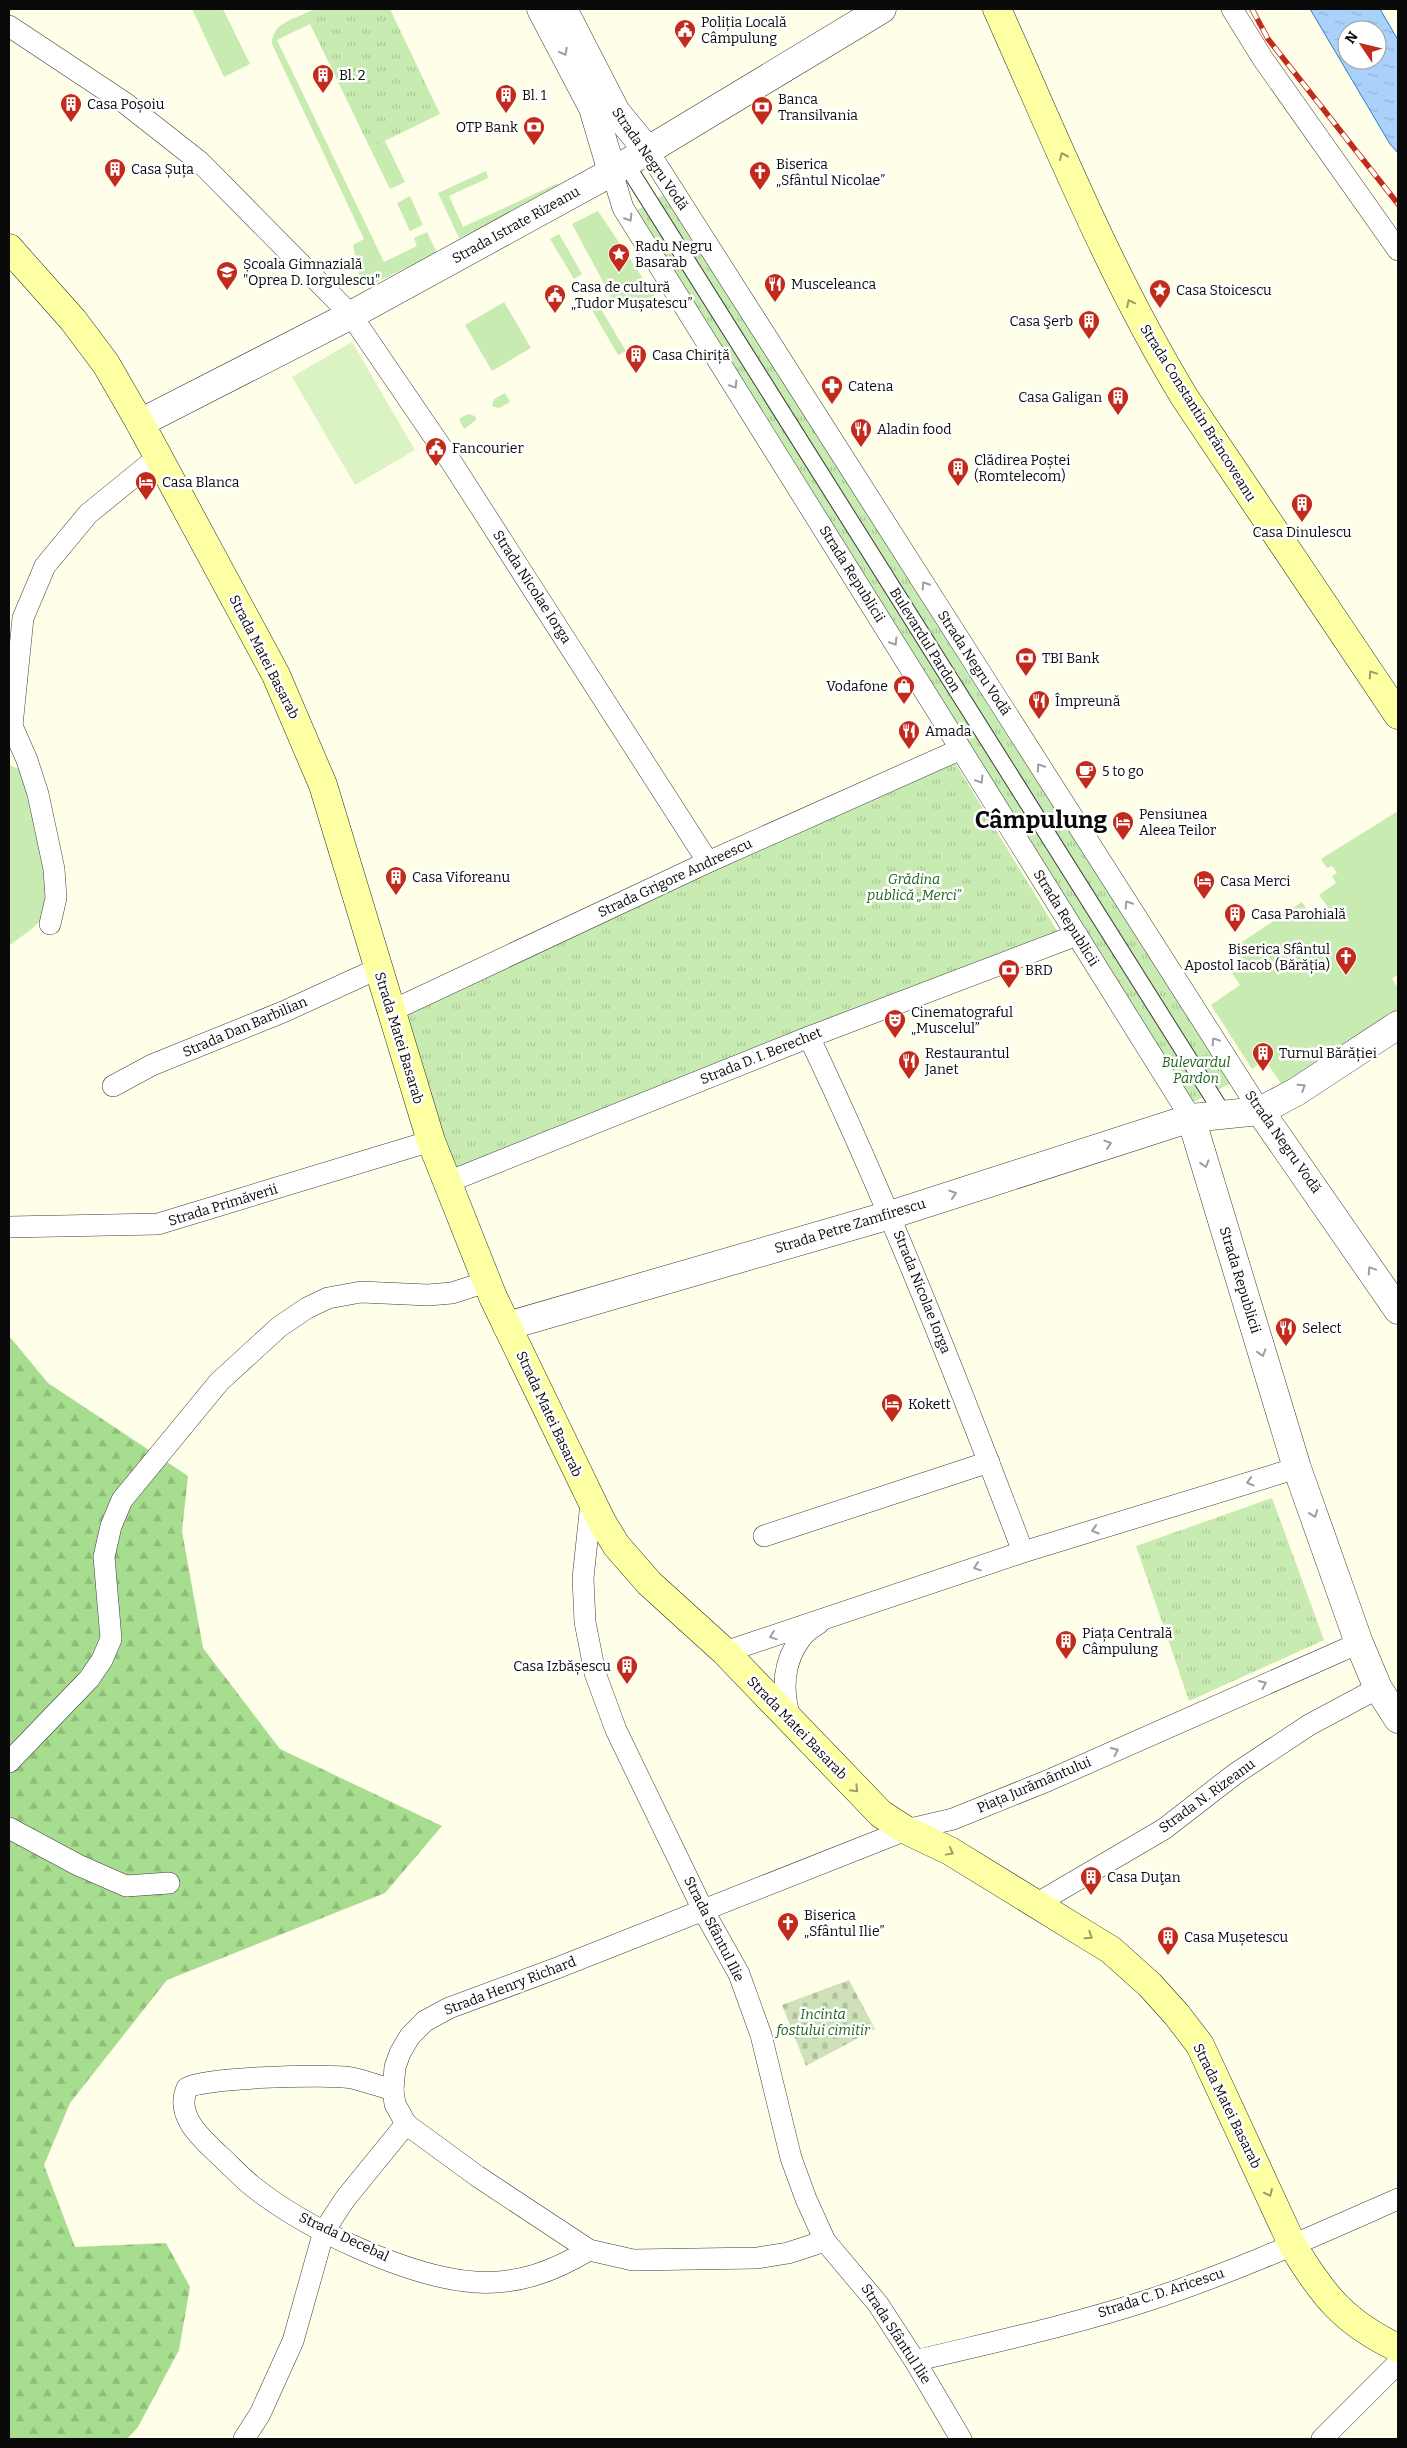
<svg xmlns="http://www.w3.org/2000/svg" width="1407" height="2448" viewBox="0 0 1407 2448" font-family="Bitter,serif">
	<defs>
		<pattern id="forest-firs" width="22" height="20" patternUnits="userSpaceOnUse" patternTransform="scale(1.25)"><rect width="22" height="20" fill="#a7dd8e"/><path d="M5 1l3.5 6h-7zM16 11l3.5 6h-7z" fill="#8ebc79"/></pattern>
		<pattern id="cemetery-stones" width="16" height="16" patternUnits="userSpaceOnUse" patternTransform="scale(1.25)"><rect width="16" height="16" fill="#cee1b9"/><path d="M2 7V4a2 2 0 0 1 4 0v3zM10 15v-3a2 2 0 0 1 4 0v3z" fill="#b0c09e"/></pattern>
		<pattern id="park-tufts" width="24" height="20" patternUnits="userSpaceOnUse" patternTransform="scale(1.25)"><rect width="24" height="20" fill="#c7ebb0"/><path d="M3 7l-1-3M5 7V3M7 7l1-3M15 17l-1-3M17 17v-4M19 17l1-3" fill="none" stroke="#aac896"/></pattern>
		<pattern id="water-ripples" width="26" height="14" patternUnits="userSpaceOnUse" patternTransform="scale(1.25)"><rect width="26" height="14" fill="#a9d1fa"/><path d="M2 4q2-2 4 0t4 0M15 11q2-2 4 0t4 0" fill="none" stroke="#90b2d5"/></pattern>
	</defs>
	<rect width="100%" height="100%" fill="#fffee8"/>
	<g fill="#c7ebb0">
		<polygon points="192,9 223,9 250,64 224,77"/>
		<path d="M306,13L310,24L277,40L384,262L417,246L414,238L427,232L437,253L362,289L353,245L364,239L272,44C272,24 291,20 306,13Z"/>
		<polygon points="385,141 405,182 390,189 370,148"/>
		<polygon points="486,171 488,178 449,196 463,227 558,183 561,191 459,238 438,193"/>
		<polygon points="410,196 423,225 410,231 397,203"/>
		<path d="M598,211L660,304C643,311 629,316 614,302L572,224Z"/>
		<polygon points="559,234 582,274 574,279 550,239"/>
		<polygon points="504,302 531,348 492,371 465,325"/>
		<polygon points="599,306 626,351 618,355 592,310"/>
		<polygon points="505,393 510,402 499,408 492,406 494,399"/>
		<polygon points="468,414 475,416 476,420 464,429 459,419"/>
		<path d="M9,765L21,770C32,801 58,891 41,919C37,927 17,939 9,946Z"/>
		<polygon points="1398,811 1398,974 1392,979 1398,988 1398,1014 1284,1088 1265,1060 1252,1069 1211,1005 1240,985 1232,973 1244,964 1233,948 1302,902 1312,917 1328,907 1319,895 1336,883 1332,876 1337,873 1332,866 1327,868 1321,859"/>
	</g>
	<polygon fill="url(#forest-firs)" points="9,1336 48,1383 188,1476 182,1531 203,1648 280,1749 442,1826 385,1893 167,1980 70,2103 44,2165 75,2247 166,2243 190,2287 179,2350 138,2427 127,2439 9,2439"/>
	<polygon fill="url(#cemetery-stones)" points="849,1980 875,2029 806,2066 782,2005"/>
	<g fill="url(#park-tufts)">
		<polygon points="315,9 390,9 440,114 370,148 310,24 306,13"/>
		<polygon points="669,191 1235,1081 1186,1106 628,216"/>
		<polygon points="954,761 1059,934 454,1174 401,1015"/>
		<polygon points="1272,1498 1324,1640 1189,1701 1136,1546"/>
	</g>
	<polygon fill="#dbf2c2" points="352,342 415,450 355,485 292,377"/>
	<path fill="url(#water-ripples)" stroke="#2c7bd5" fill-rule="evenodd" d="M1310,9H1380L1398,40V153L1390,144ZM1347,30H1377V60H1347Z"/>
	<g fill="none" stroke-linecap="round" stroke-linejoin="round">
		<g stroke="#3d3d3d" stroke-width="18">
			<polyline id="pedestrian" points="626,164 1224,1115"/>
		</g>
		<g stroke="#3d3d3d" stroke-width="22">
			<g id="minor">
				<polyline points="1232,9 1263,59 1398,250"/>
				<polyline points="9,26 125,103 200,162 351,315 452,463 708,862"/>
				<polyline points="648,151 1260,1111"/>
				<polyline points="612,172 623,208 1191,1118"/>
				<polyline points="12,726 27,760 38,794 54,869 56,898 50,924"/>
				<polyline points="9,727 12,726 23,618 45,566 88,514 158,457"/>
				<polyline points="391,1011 708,862 961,749"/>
				<path d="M809,1037C889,1205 957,1378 1023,1552"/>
				<polyline points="113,1086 152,1065 283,1012 377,969"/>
				<polyline points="448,1182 804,1039 1077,935"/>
				<polyline points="9,1227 158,1224 431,1141"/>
				<polyline points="591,1503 583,1578 585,1622 595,1673 616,1730 703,1910 739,1974 761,2035 791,2158 806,2199 825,2241 878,2304 915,2361 961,2439"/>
				<polyline points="764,1536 989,1462"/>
				<polyline points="725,1652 1023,1552 1297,1468"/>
				<path d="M791,1721C782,1693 782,1663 801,1638C805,1632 813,1627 819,1623"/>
				<polyline points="9,1762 89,1679 102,1660 111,1639 104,1557 111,1526 122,1500 219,1382 279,1327 307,1308 328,1298 361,1292 428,1295 452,1293 486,1282"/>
				<polyline points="9,1828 78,1865 126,1886 169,1883"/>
				<polyline points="1036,1904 1164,1829 1235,1774 1309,1725 1378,1688"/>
				<path d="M393,2090C379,2086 365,2081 352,2078C329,2074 203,2077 187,2088C175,2115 200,2137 218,2154C229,2164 240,2176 251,2185C304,2228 407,2277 475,2282C518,2285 554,2271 589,2250"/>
				<polyline points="825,2241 788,2253 757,2258 633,2260 589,2250 477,2176 406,2124 395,2104 393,2090 395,2067 400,2053 410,2036 425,2021 449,2008 557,1968 906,1830 953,1819 1047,1781 1359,1643"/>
				<path d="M915,2361C993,2342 1073,2325 1149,2300C1235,2272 1316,2235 1398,2199"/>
				<polyline points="244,2439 260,2414 293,2341 324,2231 345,2199 406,2124"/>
				<polyline points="1322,2439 1398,2363"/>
			</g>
		</g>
		<g stroke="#3d3d3d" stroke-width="29">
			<g id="tertiary">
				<polyline points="541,9 593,108 612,172"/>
				<polyline points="563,9 616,112 648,151"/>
				<polyline points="140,423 351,315 612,172 882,9"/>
				<polyline points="1260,1111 1398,1310"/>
				<polyline points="1191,1118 1297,1468 1359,1643 1378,1688 1398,1719"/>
				<polyline points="507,1326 890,1215 1191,1118 1260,1111 1296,1092 1398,1025"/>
			</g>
		</g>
		<g stroke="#2c2c2c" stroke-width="29">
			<g id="secondary">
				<path d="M997,9C1056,140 1110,275 1185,398L1398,715"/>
				<path d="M9,248L73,320L106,364L140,423L276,675L323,785L431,1141L493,1297L602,1522L616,1545L649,1583L725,1652L881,1814L906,1830L950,1851L1080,1931L1111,1950L1150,1985L1177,2015L1200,2045L1293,2246C1323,2296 1345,2323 1398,2348"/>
			</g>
		</g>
		<use href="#pedestrian" stroke="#fff" stroke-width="16"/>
		<use href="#minor" stroke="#fff" stroke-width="21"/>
		<use href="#tertiary" stroke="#fff" stroke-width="28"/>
		<use href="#secondary" stroke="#fdffa3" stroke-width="28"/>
		<g stroke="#c22a1b" stroke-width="5.5">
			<polyline id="rail" points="1252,9 1268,39 1398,204"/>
		</g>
		<use href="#rail" stroke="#fff" stroke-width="4" stroke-dasharray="11" stroke-linecap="butt"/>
	</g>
	<defs><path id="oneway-chevron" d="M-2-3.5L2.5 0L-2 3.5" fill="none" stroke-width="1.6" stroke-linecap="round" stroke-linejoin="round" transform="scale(1.25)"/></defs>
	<g stroke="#9d9d9d">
		<use href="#oneway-chevron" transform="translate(564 52) rotate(62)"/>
		<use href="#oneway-chevron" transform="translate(629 218) rotate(58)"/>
		<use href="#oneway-chevron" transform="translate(734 385) rotate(58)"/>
		<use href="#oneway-chevron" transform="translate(925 585) rotate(-123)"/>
		<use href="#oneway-chevron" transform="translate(894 642) rotate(58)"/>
		<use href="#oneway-chevron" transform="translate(1040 767) rotate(-123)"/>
		<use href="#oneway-chevron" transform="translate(980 780) rotate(58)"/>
		<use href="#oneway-chevron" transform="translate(1128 904) rotate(-123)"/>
		<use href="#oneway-chevron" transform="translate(1215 1041) rotate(-123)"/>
		<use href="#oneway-chevron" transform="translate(1302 1087) rotate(-33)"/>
		<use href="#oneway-chevron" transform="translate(1108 1144) rotate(-18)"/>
		<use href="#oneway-chevron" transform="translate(1205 1164) rotate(73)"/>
		<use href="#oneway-chevron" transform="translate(953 1194) rotate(-18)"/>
		<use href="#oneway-chevron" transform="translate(1371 1270) rotate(-124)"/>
		<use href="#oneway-chevron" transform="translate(1262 1353) rotate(73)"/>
		<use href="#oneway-chevron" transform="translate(1250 1482) rotate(163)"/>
		<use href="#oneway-chevron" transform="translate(1314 1514) rotate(70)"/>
		<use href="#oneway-chevron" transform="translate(1095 1530) rotate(163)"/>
		<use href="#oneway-chevron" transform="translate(977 1567) rotate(162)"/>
		<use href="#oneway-chevron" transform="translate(773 1636) rotate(161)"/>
		<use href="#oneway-chevron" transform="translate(1263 1684) rotate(-24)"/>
		<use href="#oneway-chevron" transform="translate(1115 1751) rotate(-24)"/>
	</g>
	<g stroke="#9c9d66">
		<use href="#oneway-chevron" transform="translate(1063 156) rotate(-114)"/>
		<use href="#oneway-chevron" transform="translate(1130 303) rotate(-116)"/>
		<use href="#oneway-chevron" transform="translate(1372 674) rotate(-124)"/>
		<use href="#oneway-chevron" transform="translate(855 1789) rotate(45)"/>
		<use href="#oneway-chevron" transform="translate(950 1852) rotate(29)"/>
		<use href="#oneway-chevron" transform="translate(1089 1936) rotate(33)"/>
		<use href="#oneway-chevron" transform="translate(1269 2193) rotate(65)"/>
	</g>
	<defs>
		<g id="civic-pin" transform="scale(1.125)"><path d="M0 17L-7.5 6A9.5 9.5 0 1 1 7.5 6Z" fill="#c22a1b" stroke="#fff"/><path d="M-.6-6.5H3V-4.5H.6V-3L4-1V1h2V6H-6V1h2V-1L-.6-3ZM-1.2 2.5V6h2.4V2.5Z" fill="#fff"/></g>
		<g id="building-pin" transform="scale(1.125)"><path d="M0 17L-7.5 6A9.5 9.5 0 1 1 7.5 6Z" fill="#c22a1b" stroke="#fff"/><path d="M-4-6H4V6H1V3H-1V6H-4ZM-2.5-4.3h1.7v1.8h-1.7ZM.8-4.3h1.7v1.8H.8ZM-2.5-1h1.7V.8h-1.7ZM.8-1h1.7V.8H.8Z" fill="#fff"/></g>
		<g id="bank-pin" transform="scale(1.125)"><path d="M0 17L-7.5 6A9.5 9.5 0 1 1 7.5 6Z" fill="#c22a1b" stroke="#fff"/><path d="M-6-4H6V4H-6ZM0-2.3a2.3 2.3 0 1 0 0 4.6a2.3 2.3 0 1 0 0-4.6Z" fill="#fff"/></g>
		<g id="church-pin" transform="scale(1.125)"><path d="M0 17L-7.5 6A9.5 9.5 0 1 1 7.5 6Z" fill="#c22a1b" stroke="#fff"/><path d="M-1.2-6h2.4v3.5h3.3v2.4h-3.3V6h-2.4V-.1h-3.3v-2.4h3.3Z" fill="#fff"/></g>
		<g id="sight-pin" transform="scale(1.125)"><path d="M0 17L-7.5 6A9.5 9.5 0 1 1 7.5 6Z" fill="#c22a1b" stroke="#fff"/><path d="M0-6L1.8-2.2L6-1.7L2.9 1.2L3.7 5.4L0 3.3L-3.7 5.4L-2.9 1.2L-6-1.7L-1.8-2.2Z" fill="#fff"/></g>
		<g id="school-pin" transform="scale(1.125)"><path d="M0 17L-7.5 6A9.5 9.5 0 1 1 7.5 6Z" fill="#c22a1b" stroke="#fff"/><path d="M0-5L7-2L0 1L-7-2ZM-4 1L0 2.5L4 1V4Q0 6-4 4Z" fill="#fff"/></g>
		<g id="restaurant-pin" transform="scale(1.125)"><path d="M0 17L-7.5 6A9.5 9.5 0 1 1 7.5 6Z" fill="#c22a1b" stroke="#fff"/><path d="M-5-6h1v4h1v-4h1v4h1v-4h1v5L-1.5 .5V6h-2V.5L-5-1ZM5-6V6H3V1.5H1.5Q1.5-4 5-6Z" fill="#fff"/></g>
		<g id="pharmacy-pin" transform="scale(1.125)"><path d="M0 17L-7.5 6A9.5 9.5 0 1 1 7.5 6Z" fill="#c22a1b" stroke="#fff"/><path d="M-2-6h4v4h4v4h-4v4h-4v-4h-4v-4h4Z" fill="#fff"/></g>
		<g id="hotel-pin" transform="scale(1.125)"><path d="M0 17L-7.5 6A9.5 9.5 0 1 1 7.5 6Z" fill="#c22a1b" stroke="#fff"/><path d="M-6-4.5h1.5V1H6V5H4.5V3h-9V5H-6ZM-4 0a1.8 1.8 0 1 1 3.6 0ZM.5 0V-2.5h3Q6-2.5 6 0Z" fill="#fff"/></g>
		<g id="shop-pin" transform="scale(1.125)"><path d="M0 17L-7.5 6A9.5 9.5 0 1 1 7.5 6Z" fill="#c22a1b" stroke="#fff"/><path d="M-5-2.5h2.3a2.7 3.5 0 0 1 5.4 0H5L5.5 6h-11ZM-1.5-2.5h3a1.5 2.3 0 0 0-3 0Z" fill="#fff"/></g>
		<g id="cafe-pin" transform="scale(1.125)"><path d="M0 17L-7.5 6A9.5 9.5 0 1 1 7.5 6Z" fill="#c22a1b" stroke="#fff"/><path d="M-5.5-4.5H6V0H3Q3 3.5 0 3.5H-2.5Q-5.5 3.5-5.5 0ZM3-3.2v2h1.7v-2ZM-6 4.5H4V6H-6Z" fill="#fff"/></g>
		<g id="theatre-pin" transform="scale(1.125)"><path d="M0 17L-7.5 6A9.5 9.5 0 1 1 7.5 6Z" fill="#c22a1b" stroke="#fff"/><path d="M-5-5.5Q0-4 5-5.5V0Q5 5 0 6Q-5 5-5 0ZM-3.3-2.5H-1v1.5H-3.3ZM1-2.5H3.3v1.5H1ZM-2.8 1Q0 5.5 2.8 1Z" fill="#fff"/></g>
	</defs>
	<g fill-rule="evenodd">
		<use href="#civic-pin" x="685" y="30"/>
		<use href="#building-pin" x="323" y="75"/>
		<use href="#building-pin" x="506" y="95"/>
		<use href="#building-pin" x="71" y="104"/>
		<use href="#bank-pin" x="762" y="107"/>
		<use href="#bank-pin" x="534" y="127"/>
		<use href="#building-pin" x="115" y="169"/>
		<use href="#church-pin" x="760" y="172"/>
		<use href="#sight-pin" x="619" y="254"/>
		<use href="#school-pin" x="227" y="272"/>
		<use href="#restaurant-pin" x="775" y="284"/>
		<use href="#sight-pin" x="1160" y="290"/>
		<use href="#civic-pin" x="555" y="295"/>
		<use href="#building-pin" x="1089" y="321"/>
		<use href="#building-pin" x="636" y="355"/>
		<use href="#pharmacy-pin" x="832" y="386"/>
		<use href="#building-pin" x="1118" y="397"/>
		<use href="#restaurant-pin" x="861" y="429"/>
		<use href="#civic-pin" x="436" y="448"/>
		<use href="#building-pin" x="958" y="468"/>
		<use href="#hotel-pin" x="146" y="482"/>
		<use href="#building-pin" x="1302" y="504"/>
		<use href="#bank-pin" x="1026" y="658"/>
		<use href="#shop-pin" x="904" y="686"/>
		<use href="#restaurant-pin" x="1039" y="701"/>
		<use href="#restaurant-pin" x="909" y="731"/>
		<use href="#cafe-pin" x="1086" y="771"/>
		<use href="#hotel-pin" x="1123" y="822"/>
		<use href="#building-pin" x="396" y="877"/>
		<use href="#hotel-pin" x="1204" y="881"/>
		<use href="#building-pin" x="1235" y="914"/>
		<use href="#church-pin" x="1346" y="957"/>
		<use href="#bank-pin" x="1009" y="970"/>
		<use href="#theatre-pin" x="895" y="1020"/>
		<use href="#building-pin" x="1263" y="1053"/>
		<use href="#restaurant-pin" x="909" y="1061"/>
		<use href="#restaurant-pin" x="1286" y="1328"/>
		<use href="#hotel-pin" x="892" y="1404"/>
		<use href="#building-pin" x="1066" y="1641"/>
		<use href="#building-pin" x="627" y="1666"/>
		<use href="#building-pin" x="1091" y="1877"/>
		<use href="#church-pin" x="788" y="1923"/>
		<use href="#building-pin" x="1168" y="1937"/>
	</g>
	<g text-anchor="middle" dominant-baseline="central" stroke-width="5" stroke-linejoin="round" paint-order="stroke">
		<g font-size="14" fill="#0a0a0a" stroke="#fff" text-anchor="start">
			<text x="701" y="22">Poliția Locală<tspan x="701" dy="16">Câmpulung</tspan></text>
			<text x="339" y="75">Bl. 2</text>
			<text x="522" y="95">Bl. 1</text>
			<text x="778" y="99">Banca<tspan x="778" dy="16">Transilvania</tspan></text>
			<text x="87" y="104">Casa Poșoiu</text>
			<text x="518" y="127" text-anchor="end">OTP Bank</text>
			<text x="776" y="164">Biserica<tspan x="776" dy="16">„Sfântul Nicolae”</tspan></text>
			<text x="131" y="169">Casa Șuța</text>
			<text x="635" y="246">Radu Negru<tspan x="635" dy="16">Basarab</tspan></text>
			<text x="243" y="264">Școala Gimnazială<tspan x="243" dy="16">"Oprea D. Iorgulescu"</tspan></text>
			<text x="791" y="284">Musceleanca</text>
			<text x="571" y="287">Casa de cultură<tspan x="571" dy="16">„Tudor Mușatescu”</tspan></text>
			<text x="1176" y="290">Casa Stoicescu</text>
			<text x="1073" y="321" text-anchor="end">Casa Şerb</text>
			<text x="652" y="355">Casa Chiriță</text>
			<text x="848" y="386">Catena</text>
			<text x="1102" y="397" text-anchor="end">Casa Galigan</text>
			<text x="877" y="429">Aladin food</text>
			<text x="452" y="448">Fancourier</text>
			<text x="974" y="460">Clădirea Poștei<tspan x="974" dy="16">(Romtelecom)</tspan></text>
			<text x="162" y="482">Casa Blanca</text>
			<text x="1302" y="532" text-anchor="middle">Casa Dinulescu</text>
			<text x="1042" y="658">TBI Bank</text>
			<text x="888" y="686" text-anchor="end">Vodafone</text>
			<text x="1055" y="701">Împreună</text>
			<text x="925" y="731">Amada</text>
			<text x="1102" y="771">5 to go</text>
			<text x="1139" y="814">Pensiunea<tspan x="1139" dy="16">Aleea Teilor</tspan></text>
			<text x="412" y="877">Casa Viforeanu</text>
			<text x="1220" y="881">Casa Merci</text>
			<text x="1251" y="914">Casa Parohială</text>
			<text x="1330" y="949" text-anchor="end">Biserica Sfântul<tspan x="1330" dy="16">Apostol Iacob (Bărăția)</tspan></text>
			<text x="1025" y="970">BRD</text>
			<text x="911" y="1012">Cinematograful<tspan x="911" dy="16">„Muscelul”</tspan></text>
			<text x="925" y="1053">Restaurantul<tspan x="925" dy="16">Janet</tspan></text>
			<text x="1279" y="1053">Turnul Bărăției</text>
			<text x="1302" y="1328">Select</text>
			<text x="908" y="1404">Kokett</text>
			<text x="1082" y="1633">Piața Centrală<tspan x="1082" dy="16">Câmpulung</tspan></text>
			<text x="611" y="1666" text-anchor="end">Casa Izbășescu</text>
			<text x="1107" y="1877">Casa Duţan</text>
			<text x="804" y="1915">Biserica<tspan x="804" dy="16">„Sfântul Ilie”</tspan></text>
			<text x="1184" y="1937">Casa Mușetescu</text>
		</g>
		<g font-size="14" fill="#0a0a0a" stroke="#fff">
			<text transform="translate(650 159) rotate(55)">Strada Negru Vodă</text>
			<text transform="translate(516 225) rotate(-29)">Strada Istrate Rizeanu</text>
			<text transform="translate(1198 413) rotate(58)">Strada Constantin Brâncoveanu</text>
			<text transform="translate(852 574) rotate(58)">Strada Republicii</text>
			<text transform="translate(532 587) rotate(57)">Strada Nicolae Iorga</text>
			<text transform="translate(925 640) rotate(58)">Bulevardul Pardon</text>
			<text transform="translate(264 657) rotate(63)">Strada Matei Basarab</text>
			<text transform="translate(974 663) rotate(57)">Strada Negru Vodă</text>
			<text transform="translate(675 878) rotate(-25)">Strada Grigore Andreescu</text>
			<text transform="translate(1066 918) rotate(58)">Strada Republicii</text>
			<text transform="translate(245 1027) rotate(-23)">Strada Dan Barbilian</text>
			<text transform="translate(399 1038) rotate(73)">Strada Matei Basarab</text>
			<text transform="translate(761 1056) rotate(-22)">Strada D. I. Berechet</text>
			<text transform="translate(1283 1142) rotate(55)">Strada Negru Vodă</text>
			<text transform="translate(223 1205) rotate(-17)">Strada Primăverii</text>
			<text transform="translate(850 1226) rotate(-17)">Strada Petre Zamfirescu</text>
			<text transform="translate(1240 1280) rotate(73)">Strada Republicii</text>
			<text transform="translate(922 1292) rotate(68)">Strada Nicolae Iorga</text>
			<text transform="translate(549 1414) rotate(65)">Strada Matei Basarab</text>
			<text transform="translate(797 1728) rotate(46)">Strada Matei Basarab</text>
			<text transform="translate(1034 1785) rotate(-23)">Piața Jurământului</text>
			<text transform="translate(1207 1796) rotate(-36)">Strada N. Rizeanu</text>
			<text transform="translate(714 1929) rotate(63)">Strada Sfântul Ilie</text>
			<text transform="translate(510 1986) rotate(-21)">Strada Henry Richard</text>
			<text transform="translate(1227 2106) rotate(64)">Strada Matei Basarab</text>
			<text transform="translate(344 2237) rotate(25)">Strada Decebal</text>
			<text transform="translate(1161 2293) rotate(-18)">Strada C. D. Aricescu</text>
			<text transform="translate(896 2334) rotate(57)">Strada Sfântul Ilie</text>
		</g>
		<g font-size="14" font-style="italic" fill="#1e6518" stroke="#fff">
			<text x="914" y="879">Grădina<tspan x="914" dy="16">publică „Merci”</tspan></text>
			<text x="1196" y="1062">Bulevardul<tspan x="1196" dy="16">Pardon</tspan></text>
			<text x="823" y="2014">Incinta<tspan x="823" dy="16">fostului cimitir</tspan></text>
		</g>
		<g font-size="24" font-weight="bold" fill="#0a0a0a" stroke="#fff">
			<text x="1041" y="820">Câmpulung</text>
		</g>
	</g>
	<rect width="1407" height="2448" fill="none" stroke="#0a0a0a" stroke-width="20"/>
	<g transform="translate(1362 45) rotate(305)"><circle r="24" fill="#ffffff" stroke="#9d9d9d"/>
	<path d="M0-4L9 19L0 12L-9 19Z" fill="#c22a1b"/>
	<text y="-8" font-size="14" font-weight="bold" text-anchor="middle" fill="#0a0a0a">N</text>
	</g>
</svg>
